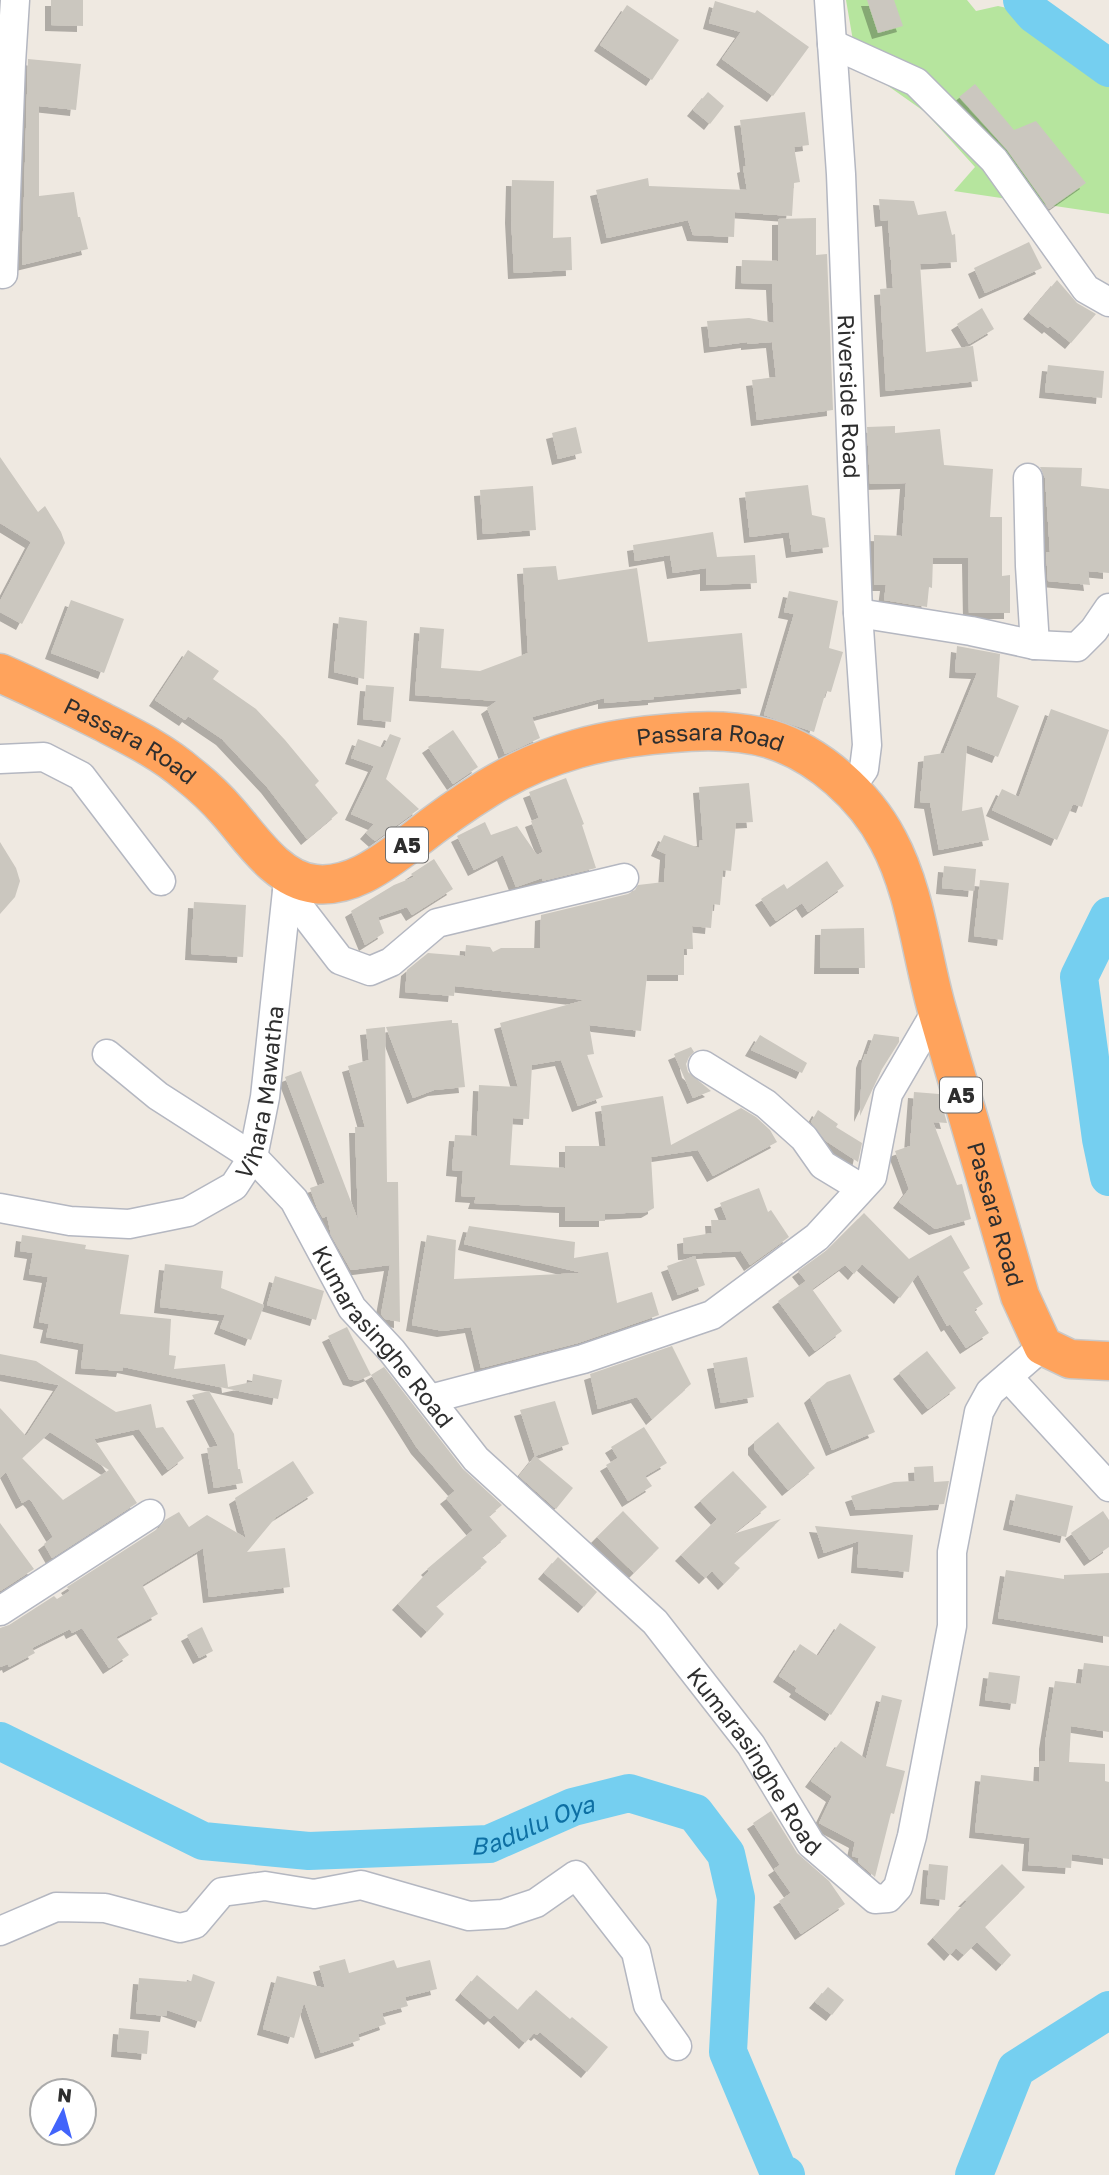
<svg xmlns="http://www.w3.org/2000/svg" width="1109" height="2175" viewBox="0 0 1109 2175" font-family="'Golos Text',sans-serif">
	<defs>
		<filter id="shadow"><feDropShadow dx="-6" dy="6" stdDeviation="0" flood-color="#0004"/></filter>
	</defs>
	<rect width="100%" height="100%" fill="#efe9e1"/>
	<polygon fill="#b6e59e" points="846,0 967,0 976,11 998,6 1033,14 1033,34 1057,43 1109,87 1109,214 954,191 975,167 925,112 857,64"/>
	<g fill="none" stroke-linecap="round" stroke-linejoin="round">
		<g stroke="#75cff0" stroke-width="38">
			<polyline points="1022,0 1034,14 1109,68"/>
			<polyline points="1109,916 1079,977 1101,1139 1109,1177"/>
			<path id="s1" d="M0,1741L203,1841L309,1851L489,1844L573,1807L629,1793L695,1813L726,1854L736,1898L728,2052L779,2173L786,2175"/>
			<polyline points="974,2175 1016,2069 1109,2010"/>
		</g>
	</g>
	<g fill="#cbc7bf" fill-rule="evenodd" filter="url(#shadow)">
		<polygon points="51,0 83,0 83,26 51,25"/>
		<polygon points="867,0 894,0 903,26 878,33"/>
		<polygon points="715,1 755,13 757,10 809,47 773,96 722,59 741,32 709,23"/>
		<polygon points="627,5 679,40 652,80 600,45"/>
		<polygon points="28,59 81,64 76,110 39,106 39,196 74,192 78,217 80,217 88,249 22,265"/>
		<polygon points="975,84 1014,130 1036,121 1086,183 1049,209 1007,150 959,97"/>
		<polygon points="708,92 724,106 710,124 693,110"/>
		<polygon points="805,112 809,145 794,147 800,182 794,183 792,216 735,212 734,237 693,235 688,220 607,238 596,190 648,178 649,186 747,190 743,167 746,166 740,120"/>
		<polygon points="512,180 554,181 553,238 571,237 572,270 514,273 511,217"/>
		<polygon points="879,199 914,201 918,215 946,211 952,235 955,234 957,262 920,264 926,352 973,346 978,381 886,391 880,289 893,288 888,220 881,221"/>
		<polygon points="816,218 816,255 827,254 833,410 757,420 752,380 776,377 772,342 747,344 747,342 710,347 707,321 749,318 774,323 772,284 741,283 742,260 778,261 778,219"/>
		<polygon points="1029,242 1042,268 985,293 974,268"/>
		<polygon points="1057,280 1077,303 1096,314 1071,343 1050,326 1048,328 1029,313"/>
		<polygon points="982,308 994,329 969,344 957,324"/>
		<polygon points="1048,365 1104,371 1102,398 1045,392"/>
		<polygon points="895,426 895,433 940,429 944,465 993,469 990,517 1002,517 1002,576 1010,575 1010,613 969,613 968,558 933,558 932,588 929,587 927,607 884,600 886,585 874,585 874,535 902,536 906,483 870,484 867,427"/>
		<polygon points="576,427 582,453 558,459 552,433"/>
		<polygon points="0,457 38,512 45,506 61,532 65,543 22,624 0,612 0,601 31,542 0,523"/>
		<polygon points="1040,467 1082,468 1081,486 1109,489 1109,573 1088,571 1090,585 1048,581 1046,552 1050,552 1045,478"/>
		<polygon points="808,485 812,515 825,518 829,547 792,552 789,532 750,537 745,492"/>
		<polygon points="533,486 536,530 483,534 480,490"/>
		<polygon points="713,532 717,557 755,555 757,583 706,585 706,568 673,573 670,555 635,561 633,545"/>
		<polygon points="556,566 558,580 637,568 648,642 742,633 747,688 654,697 654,699 604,703 604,698 532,717 540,738 505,754 487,708 497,701 415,695 420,627 444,629 441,668 480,671 528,653 523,568"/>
		<polygon points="789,591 838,601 829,648 843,652 831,692 826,691 814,732 764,715 794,614 784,612"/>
		<polygon points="71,600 124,619 104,673 51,653"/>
		<polygon points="339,617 367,621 364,679 334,672"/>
		<polygon points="957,646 1000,654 997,697 1019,706 998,757 967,745 962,811 982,807 989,840 939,850 930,803 920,802 924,756 944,753 977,673 955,672"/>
		<polygon points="188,650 219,671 213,679 256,709 285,740 319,781 315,785 338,813 307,839 267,787 222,739 188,716 185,720 155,700"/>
		<polygon points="366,685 394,687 391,722 363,719"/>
		<polygon points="1051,709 1109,730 1082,807 1073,804 1057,840 992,810 1002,789 1019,797"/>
		<polygon points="453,730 478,767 453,784 428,747"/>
		<polygon points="390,734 401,738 386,779 419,809 375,841 366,833 374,824 351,814 374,766 351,758 358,739 383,748"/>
		<polygon points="566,778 584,824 582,825 596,868 542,881 542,878 516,887 503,855 474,870 457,836 485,822 491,835 517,826 537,855 543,852 531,821 539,818 529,792"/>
		<polygon points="749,783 753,822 736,823 731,871 723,870 720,905 713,904 711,928 692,926 693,949 684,949 684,975 647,975 641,1031 589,1025 594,1054 587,1055 603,1097 578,1106 561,1060 532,1065 529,1119 513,1118 510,1165 565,1168 565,1146 606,1146 601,1106 663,1096 671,1145 741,1108 756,1117 770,1130 777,1142 713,1176 698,1150 651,1157 654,1208 647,1212 605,1214 605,1221 565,1221 565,1207 474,1203 476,1197 461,1196 463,1171 452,1170 455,1135 477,1136 479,1085 518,1087 500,1023 585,1000 455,986 454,996 405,992 407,970 428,953 465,956 466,945 490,947 493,952 501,948 540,948 541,915 628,894 635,890 638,885 664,882 666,854 657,850 664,835 699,848 700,840 703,840 699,787"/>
		<polygon points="0,842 16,868 20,881 15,897 0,914"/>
		<polygon points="434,859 453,889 412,915 407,907 378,917 384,933 365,945 351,911 394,885 414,877 411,874"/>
		<polygon points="827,861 844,886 808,912 802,903 776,921 761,899 784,884 787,889"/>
		<polygon points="944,866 976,869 974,891 942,888"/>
		<polygon points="980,880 1009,883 1003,940 974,936"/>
		<polygon points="194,902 246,905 243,957 191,954"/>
		<polygon points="864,928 865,968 820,968 821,929"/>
		<polygon points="452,1020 452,1023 458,1023 465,1087 434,1090 413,1098 386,1027"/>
		<polygon points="385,1027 387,1182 398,1182 400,1322 385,1319 381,1314 390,1265 351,1270 331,1235 327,1216 323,1218 317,1208 310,1188 325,1183 285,1077 301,1071 358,1220 355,1127 365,1127 348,1066 369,1060 366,1029"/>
		<polygon points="874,1034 899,1037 899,1042 882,1069 860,1116 862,1062 865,1054 867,1054"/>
		<polygon points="760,1035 807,1063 802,1073 751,1050"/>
		<polygon points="691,1047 694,1052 689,1057 686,1064 688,1072 711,1091 693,1098 674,1054"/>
		<polygon points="914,1092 939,1094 947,1123 933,1122 957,1185 962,1184 971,1219 935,1229 899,1202 909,1189 895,1151 910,1146"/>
		<polygon points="818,1110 838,1124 836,1127 862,1143 858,1162 826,1141 811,1122"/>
		<polygon points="759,1188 768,1212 771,1210 789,1237 750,1265 741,1251 684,1254 683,1238 712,1233 711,1220 727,1220 720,1203"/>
		<polygon points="864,1213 909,1259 951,1235 970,1268 963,1272 983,1304 974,1310 989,1333 966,1348 950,1324 947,1326 918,1274 900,1298 862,1264 854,1274 845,1265 812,1289 842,1331 815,1351 778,1301 806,1281 798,1271 827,1250"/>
		<polygon points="469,1226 575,1242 574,1258 608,1252 617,1303 652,1292 659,1315 578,1343 481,1368 471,1327 443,1331 412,1325 427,1235 456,1240 454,1279 582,1273 464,1244"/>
		<polygon points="22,1235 86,1245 85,1249 129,1255 120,1314 171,1319 169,1355 176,1356 174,1369 225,1364 228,1387 252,1382 253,1374 282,1380 278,1399 123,1367 122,1371 81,1368 84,1344 46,1337 49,1324 39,1322 48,1277 29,1274 33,1253 20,1251"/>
		<polygon points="695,1256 705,1285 678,1295 667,1266"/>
		<polygon points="165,1264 223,1271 221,1288 264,1305 251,1340 220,1328 225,1315 160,1307"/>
		<polygon points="275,1276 324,1291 316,1320 267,1305"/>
		<polygon points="347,1327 371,1375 357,1381 349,1379 328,1336"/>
		<polygon points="672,1346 691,1384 652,1419 637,1397 598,1409 590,1374"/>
		<polygon points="927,1351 956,1388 928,1409 899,1373"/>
		<path d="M0,1354L36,1361L116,1412L151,1404L156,1428L163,1427L184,1458L168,1470L139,1429L94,1439L137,1503L52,1558L44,1544L53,1537L32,1502L29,1499L22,1503L6,1472L0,1478V1408L26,1436L59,1385L0,1374ZM50,1432L109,1470L63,1500L22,1458Z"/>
		<polygon points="747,1357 754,1397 721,1403 713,1363"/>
		<polygon points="384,1367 463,1469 502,1505 489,1516 507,1536 482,1557 487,1562 436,1606 444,1614 427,1632 398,1604 429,1571 427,1569 473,1530 446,1498 455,1491 417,1448 371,1375"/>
		<polygon points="850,1374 875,1432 832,1450 810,1397 827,1382"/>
		<polygon points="209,1391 234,1434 238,1469 240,1469 243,1483 214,1488 207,1448 218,1446 192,1395"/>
		<polygon points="555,1401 569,1444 535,1456 520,1410"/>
		<polygon points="778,1422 815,1468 788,1490 754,1449 754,1442"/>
		<polygon points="644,1427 667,1463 645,1476 652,1486 628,1501 606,1465 618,1458 611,1447"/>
		<polygon points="535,1456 573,1488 556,1509 519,1476"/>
		<polygon points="293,1461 314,1493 276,1517 247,1552 285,1548 290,1587 209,1597 203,1548 142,1585 158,1614 116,1637 129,1655 109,1668 82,1628 72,1633 70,1629 32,1648 35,1653 9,1667 8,1664 0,1667 0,1628 9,1625 54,1596 57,1599 70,1591 67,1587 159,1528 165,1520 179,1512 189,1527 207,1515 246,1538 235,1498"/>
		<polygon points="933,1466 934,1482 949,1481 944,1504 856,1510 851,1496 894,1482 915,1481 914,1467"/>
		<polygon points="733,1471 767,1507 733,1534 781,1519 734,1563 740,1568 724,1584 712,1571 705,1578 681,1555 717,1519 700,1501"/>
		<polygon points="1016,1494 1073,1506 1066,1537 1009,1524"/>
		<polygon points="623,1511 659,1548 634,1573 597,1537"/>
		<polygon points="1103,1511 1109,1520 1109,1547 1090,1560 1071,1533"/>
		<polygon points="0,1523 34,1569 0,1591"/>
		<polygon points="815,1526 913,1535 909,1572 857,1567 859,1541 824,1553"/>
		<polygon points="558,1557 597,1592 584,1607 544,1573"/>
		<polygon points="1006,1570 1064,1579 1064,1575 1109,1573 1109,1637 998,1618"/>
		<polygon points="840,1623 876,1647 831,1715 795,1691 797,1688 779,1676 800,1644 818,1656"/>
		<polygon points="202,1627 213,1651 199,1658 187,1635"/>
		<polygon points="1084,1663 1109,1666 1109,1732 1071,1726 1069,1762 1105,1764 1105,1781 1109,1782 1109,1859 1072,1854 1071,1868 1028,1865 1030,1838 975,1832 981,1775 1039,1782 1040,1761 1045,1761 1045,1743 1055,1681 1081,1684"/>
		<polygon points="989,1672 1020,1676 1016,1704 985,1700"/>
		<polygon points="882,1695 902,1700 886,1766 905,1771 894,1814 891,1813 875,1877 858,1862 859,1858 852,1856 855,1842 819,1823 832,1796 811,1781 841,1741 866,1759"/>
		<polygon points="771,1811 797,1853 829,1881 845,1904 801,1934 779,1901 791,1893 774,1869 780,1865 753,1823"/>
		<polygon points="929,1864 948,1866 945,1900 926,1898"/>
		<polygon points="1002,1864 1025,1887 985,1927 1011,1955 1002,1965 977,1942 964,1955 956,1948 950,1955 933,1938 967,1901 964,1901"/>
		<polygon points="345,1959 349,1973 394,1960 397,1968 430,1960 437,1989 405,1997 408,2006 382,2013 386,2024 358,2034 360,2040 321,2053 304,2002 294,2038 263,2029 277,1976 325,1988 319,1966"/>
		<polygon points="193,1974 215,1982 201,2022 167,2010 166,2016 136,2013 139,1978 191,1982"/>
		<polygon points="477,1975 518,2010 536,1990 570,2019 572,2017 608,2047 587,2072 540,2032 537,2035 534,2033 525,2043 494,2015 490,2019 461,1994"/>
		<polygon points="828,1987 844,2000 832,2015 815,2002"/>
		<polygon points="119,2028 149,2031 147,2054 117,2051"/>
	</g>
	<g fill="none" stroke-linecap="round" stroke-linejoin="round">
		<g stroke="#b4b7c1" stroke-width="31">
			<g id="minor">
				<path id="s2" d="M829,0L841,174L858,613L867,745L864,769L849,790"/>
				<polyline points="832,44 916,82 994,160 1086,289 1109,302"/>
				<polyline points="3,274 11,63 15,0"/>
				<polyline points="1028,478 1030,566 1035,645"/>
				<polyline points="858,613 971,631 1035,645 1077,647 1094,630 1109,608"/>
				<polyline points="0,759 44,757 81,776 161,881"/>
				<polyline points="287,891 340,960 370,971 391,962 437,923 624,878"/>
				<path id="s3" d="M107,1054L158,1096L253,1157L294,1200L352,1308L392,1351L476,1459L655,1622L751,1745L811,1844L875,1899L888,1898L898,1887L912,1836L952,1626V1552L979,1412L990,1392L1043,1346"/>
				<polyline points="703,1065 766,1104 804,1138 823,1165 861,1188"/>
				<path id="s4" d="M0,1208L70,1221L129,1224L188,1212L234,1186L253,1157L265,1097L287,891L290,876"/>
				<polyline points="1008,1377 1109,1487"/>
				<polyline points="430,1399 583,1359 712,1315 817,1237 872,1177 888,1094 937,1010"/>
				<polyline points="0,1611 150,1514"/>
				<polyline points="0,1931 56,1907 105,1908 180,1928 195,1924 222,1892 265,1886 314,1894 361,1885 469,1916 503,1914 536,1903 576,1875 636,1952 648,2005 677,2046"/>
			</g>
		</g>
		<g stroke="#c9c9c9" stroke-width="41">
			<g id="highway">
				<path id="s5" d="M0,673C34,688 67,704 99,720C130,736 162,751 188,774C202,785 216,798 228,812C251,838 277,880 315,884C353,888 384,862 413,841C437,822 462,804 488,788C547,752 605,738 673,733C705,730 739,730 770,739C819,754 865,796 888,840C916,892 921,954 937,1010L1020,1296L1043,1346L1070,1359L1109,1361"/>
			</g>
		</g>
		<use href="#minor" stroke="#fff" stroke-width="28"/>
		<use href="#highway" stroke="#ffa35c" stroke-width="38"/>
	</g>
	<g text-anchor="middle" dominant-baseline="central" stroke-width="5" stroke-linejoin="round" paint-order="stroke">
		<g fill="#fff" stroke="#6d6d6d" stroke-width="2">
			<rect x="386" y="827.5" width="42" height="35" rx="5"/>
			<rect x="940" y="1077.5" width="42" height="35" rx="5"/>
		</g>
		<g font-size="21" font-weight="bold" fill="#2e2e2e">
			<text x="407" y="845">A5</text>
			<text x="961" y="1095">A5</text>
		</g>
		<g font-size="23" fill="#2e2e2e" stroke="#fff">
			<text stroke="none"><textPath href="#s2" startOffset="397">Riverside Road</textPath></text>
			<text stroke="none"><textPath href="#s5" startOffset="147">Passara Road</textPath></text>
			<text stroke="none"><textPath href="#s5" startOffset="819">Passara Road</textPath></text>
			<text stroke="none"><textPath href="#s4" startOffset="343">Vihara Mawatha</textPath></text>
			<text stroke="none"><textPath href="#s5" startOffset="1428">Passara Road</textPath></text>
			<text stroke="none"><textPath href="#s3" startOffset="402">Kumarasinghe Road</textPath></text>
			<text stroke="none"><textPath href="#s3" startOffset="970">Kumarasinghe Road</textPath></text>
		</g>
		<g font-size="24" font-style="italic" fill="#0d6fa3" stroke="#fff">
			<text stroke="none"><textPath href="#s1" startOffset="560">Badulu Oya</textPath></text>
		</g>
	</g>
	<g transform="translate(63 2112) rotate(6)"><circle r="33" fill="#ffffff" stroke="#ababab" stroke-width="2"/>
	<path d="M0-5L12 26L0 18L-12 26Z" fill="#4264fb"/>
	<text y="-10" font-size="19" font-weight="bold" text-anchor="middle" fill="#2e2e2e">N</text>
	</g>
</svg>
